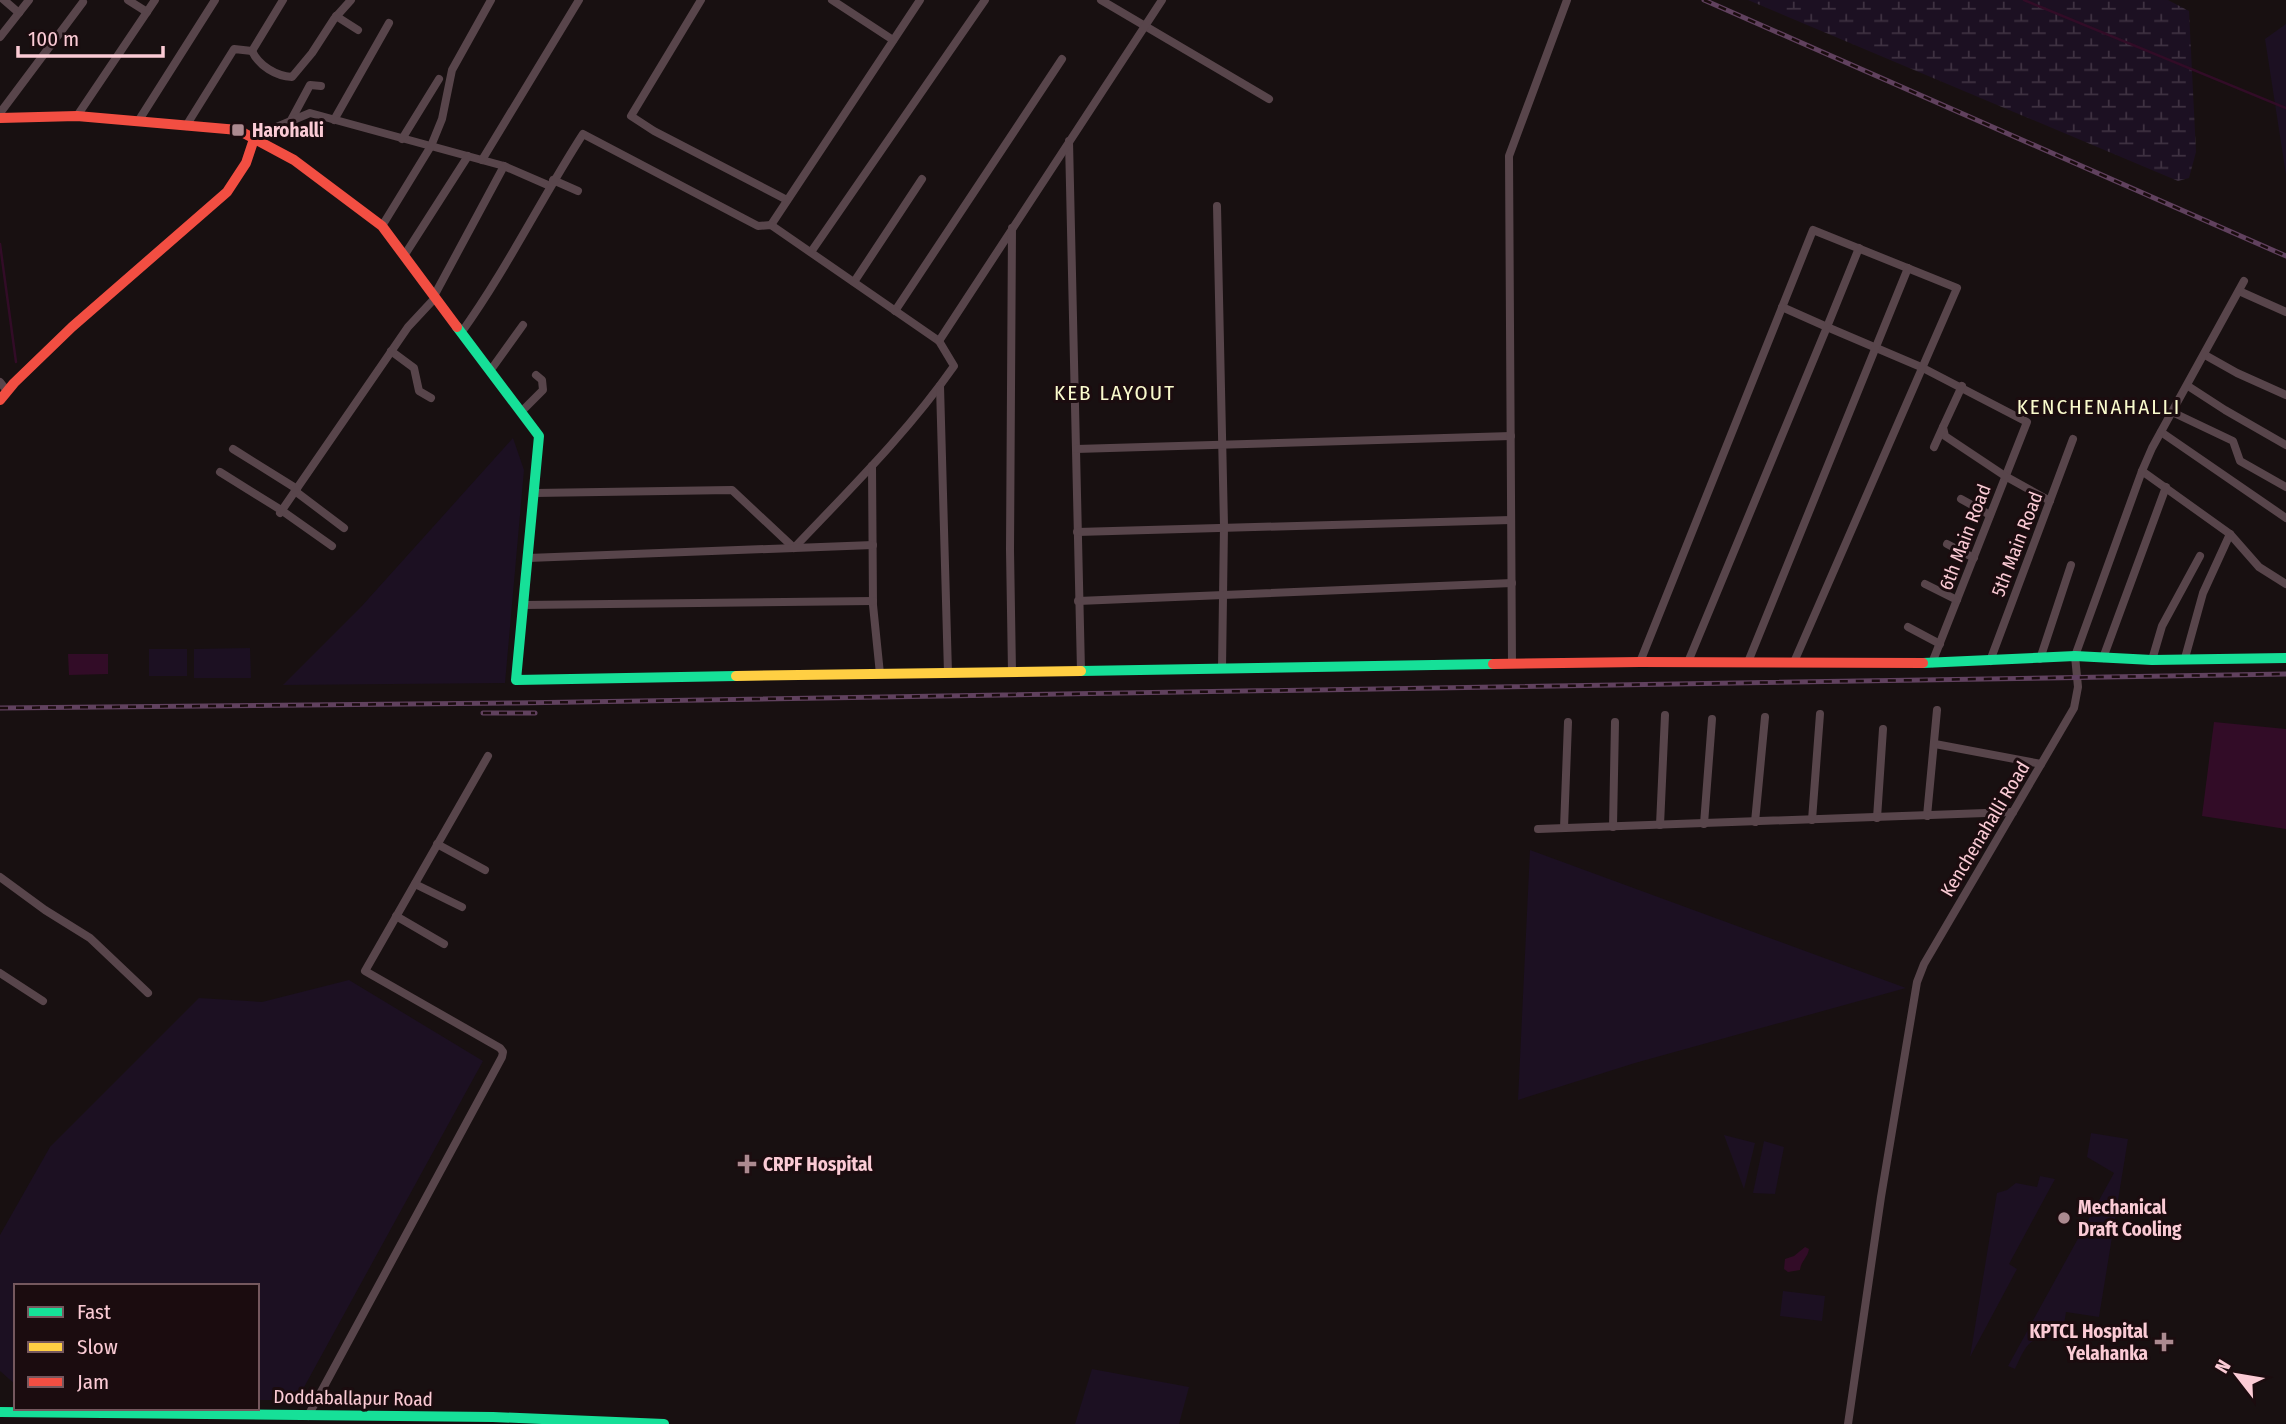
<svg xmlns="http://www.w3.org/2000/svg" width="2286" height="1424" viewBox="0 0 2286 1424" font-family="'Fira Sans Condensed',sans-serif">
	<defs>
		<pattern id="wetland-marsh" width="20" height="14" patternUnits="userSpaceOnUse" patternTransform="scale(1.75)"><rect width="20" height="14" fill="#1c1022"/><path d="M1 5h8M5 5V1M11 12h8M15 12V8" fill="none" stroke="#3e3141"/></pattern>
	</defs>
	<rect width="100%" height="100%" fill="#181011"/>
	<g fill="#1c1022">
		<polygon points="2286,24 2286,175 2265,39"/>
		<polygon points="513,438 524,470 505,683 283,685 361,607"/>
		<polygon points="250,648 251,678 194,678 194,649"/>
		<rect x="149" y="649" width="38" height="27"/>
		<polygon points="1530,850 1906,988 1635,1063 1518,1100"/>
		<polygon points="349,980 483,1061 297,1400 257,1400 257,1286 16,1286 16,1385 0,1371 0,1235 50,1147 199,998 262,1002"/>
		<path d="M2091,1133L2128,1139L2099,1317L2066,1312L2062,1338C2030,1334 2027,1343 2015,1369L2008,1366L2114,1173L2087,1157Z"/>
		<polygon points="1724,1135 1755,1143 1744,1189"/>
		<polygon points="1764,1141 1784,1147 1775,1194 1753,1193"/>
		<polygon points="2040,1176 2055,1179 2009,1264 2017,1269 1970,1357 1997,1193 2007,1190 2016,1183 2037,1187"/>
		<polygon points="1783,1291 1825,1296 1822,1321 1780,1316"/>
		<polygon points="1092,1369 1189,1387 1179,1424 1075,1424"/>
	</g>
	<polygon fill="url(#wetland-marsh)" points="1748,0 2168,0 2189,11 2196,152 2189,178 2178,181"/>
	<g fill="#320c27">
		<polygon points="68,654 108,654 108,674 69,675"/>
		<polygon points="2214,722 2286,729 2286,829 2202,816"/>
		<path d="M1805,1247L1809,1249C1808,1257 1801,1261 1800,1270L1788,1272L1784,1269L1785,1259L1794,1256Z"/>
	</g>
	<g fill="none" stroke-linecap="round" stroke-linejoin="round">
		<g stroke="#320c27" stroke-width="2.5">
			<polyline points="2024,0 2286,108"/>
			<polyline points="0,244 16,362"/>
		</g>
		<g stroke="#58454b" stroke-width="8">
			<polyline points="4,0 19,13"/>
			<polyline points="128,0 147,12"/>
			<polyline points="701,0 631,116 654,131 787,200"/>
			<polyline points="832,0 893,40"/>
			<polyline points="1101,0 1269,99"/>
			<polyline points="336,16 358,30"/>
			<polyline points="0,37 29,0"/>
			<path d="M252,51C259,66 276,76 292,77L312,53L334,19L351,0"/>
			<polyline points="0,113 83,2"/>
			<polyline points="77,116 155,0"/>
			<polyline points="139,120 215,0"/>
			<polyline points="334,120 389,23"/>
			<polyline points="289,124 310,85 321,86"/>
			<polyline points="186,126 234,49 252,51 283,0"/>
			<polyline points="255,136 310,113 504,166 550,186"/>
			<polyline points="402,139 439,79"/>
			<polyline points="1069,141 1081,671"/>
			<polyline points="482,160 579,0"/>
			<polyline points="553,180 578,191"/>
			<polyline points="1217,206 1224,526 1222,668"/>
			<polyline points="771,225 920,0"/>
			<polyline points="382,226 431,146 442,119 452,70 491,0"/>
			<polyline points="1859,248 1827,327 1921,367 2027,422 1932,663"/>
			<polyline points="811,252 985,0"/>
			<polyline points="404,256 468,156"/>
			<polyline points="854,282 922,179"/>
			<polyline points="2239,291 2286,312"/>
			<polyline points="434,296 504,166"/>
			<polyline points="895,311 1062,59"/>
			<path d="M461,333C507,269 541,199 583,134L758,226L771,225L939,341L954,366C908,432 849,490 794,548L732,490L534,493"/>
			<polyline points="939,341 1162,0"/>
			<polyline points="391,351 414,368 419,391 431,398"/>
			<polyline points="2205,355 2237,373 2286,395"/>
			<polyline points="490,371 523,325"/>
			<polyline points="0,382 7,391"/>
			<polyline points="940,386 948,673"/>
			<polyline points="1962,386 1943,427 1945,436 2005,476 2050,501"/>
			<polyline points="2188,386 2225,410 2286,445"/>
			<polyline points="521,412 543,390 542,380 536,375"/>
			<polyline points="2172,412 2233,441 2240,461 2286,487"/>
			<polyline points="2161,432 2286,518"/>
			<polyline points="1934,447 1943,427"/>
			<polyline points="233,449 297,489"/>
			<polyline points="1076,449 1511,436"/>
			<polyline points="872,466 873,605 880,674"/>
			<polyline points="2142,471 2230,534 2259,567 2286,584"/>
			<polyline points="220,472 281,510 332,546"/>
			<polyline points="295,491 344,528"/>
			<polyline points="1961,499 1990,515"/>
			<polyline points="280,513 408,327 435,298"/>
			<polyline points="1077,532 1511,520"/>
			<polyline points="1947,544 1974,558"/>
			<polyline points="528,558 873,545"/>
			<polyline points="1925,584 1957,600"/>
			<polyline points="1078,601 1512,583"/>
			<polyline points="523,605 873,601"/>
			<polyline points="1908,627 1940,644"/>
			<polyline points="2103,658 2166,487"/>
			<polyline points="2185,658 2203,593 2230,534"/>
			<polyline points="2040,659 2071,565"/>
			<polyline points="2152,660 2162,626 2200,556"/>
			<polyline points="1990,661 2073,439"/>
			<polyline points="1640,662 1813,230 1957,288 1794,662"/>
			<polyline points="1688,662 1827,327 1782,307"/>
			<polyline points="1748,662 1908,268"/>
			<polyline points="1512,664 1509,156 1567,0"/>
			<polyline points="1012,672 1010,550 1012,228"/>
			<polyline points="1935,744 2041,764"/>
			<polyline points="1927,816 1937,710"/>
			<polyline points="1877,818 1883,729"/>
			<polyline points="1812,820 1820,714"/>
			<polyline points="1755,822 1765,717"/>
			<polyline points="1704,824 1712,719"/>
			<polyline points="1660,825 1665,715"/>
			<polyline points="1613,827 1615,722"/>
			<polyline points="1564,828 1568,722"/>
			<polyline points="1538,829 2013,812"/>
			<polyline points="437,844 485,870"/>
			<polyline points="0,877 45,910 90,938 148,993"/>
			<polyline points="415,884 462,907"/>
			<polyline points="396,916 444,944"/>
			<polyline points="0,973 43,1001"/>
			<polyline points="308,1416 502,1057 503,1052 500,1048 365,971 488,756"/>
			<polyline points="1848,1424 1881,1197 1917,982 1924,964 2074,708 2078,687 2075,656 2142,471 2152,448 2244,281"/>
		</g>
		<g stroke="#16e098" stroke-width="10">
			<polyline points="457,327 539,436 516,680 736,676"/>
			<polyline points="1923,663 2075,656 2152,660 2286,658"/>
			<polyline points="1081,671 1493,664"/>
			<polyline points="0,1412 493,1417 664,1424"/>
		</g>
		<polyline stroke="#ffcf43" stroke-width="10" points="736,676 1081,671"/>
		<g stroke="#f24e42" stroke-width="10">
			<polyline points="0,118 77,116 238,130 294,160 382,226 457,327"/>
			<polyline points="0,400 14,383 72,327 227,192 246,163 255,136"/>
			<polyline points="1493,664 1640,662 1923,663"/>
		</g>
		<g stroke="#60415e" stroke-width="5">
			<g id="rail">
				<polyline points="1704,0 2286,256"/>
				<polyline points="0,708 515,703 2286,674"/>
				<polyline points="483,713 535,713"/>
			</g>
		</g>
		<use href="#rail" stroke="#1b0c0f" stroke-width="2.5" stroke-dasharray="8" stroke-linecap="butt"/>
	</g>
	<g fill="#ac8a90" stroke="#1b0c0f" stroke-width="2.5">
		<rect x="231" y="123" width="14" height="14" rx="3.5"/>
		<path d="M743.5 1153.5h7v7h7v7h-7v7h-7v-7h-7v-7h7z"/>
		<circle cx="2064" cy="1218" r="7"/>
		<path d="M2160.5 1331.5h7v7h7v7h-7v7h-7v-7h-7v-7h7z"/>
	</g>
	<g text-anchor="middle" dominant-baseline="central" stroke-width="6" stroke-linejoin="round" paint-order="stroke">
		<g font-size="19" font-weight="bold" fill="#fbcbd5" stroke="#1b0c0f" text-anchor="start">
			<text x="252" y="130">Harohalli</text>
			<text x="763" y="1164">CRPF Hospital</text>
			<text x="2078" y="1207">Mechanical<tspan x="2078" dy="22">Draft Cooling</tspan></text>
			<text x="2148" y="1331" text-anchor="end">KPTCL Hospital<tspan x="2148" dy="22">Yelahanka</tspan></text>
		</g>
		<g font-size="19" fill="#fbcbd5" stroke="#1b0c0f">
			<text transform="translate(1965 537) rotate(-69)">6th Main Road</text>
			<text transform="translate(2017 544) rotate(-69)">5th Main Road</text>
			<text transform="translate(1985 829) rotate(-59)">Kenchenahalli Road</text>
			<text transform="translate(353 1398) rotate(1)">Doddaballapur Road</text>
		</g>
		<g font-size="21" letter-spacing="2" fill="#fafbcd" stroke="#1b0c0f">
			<text x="1115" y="393">KEB LAYOUT</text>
			<text x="2099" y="407">KENCHENAHALLI</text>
		</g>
	</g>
	<rect x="14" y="1284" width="245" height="126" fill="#1b0c0f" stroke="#75585e" stroke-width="2"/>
	<rect x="28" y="1307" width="35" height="10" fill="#16e098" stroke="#75585e" stroke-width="2"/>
	<text x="77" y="1319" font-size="21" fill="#fbcbd5">Fast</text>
	<rect x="28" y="1342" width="35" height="10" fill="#ffcf43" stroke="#75585e" stroke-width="2"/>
	<text x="77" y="1354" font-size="21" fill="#fbcbd5">Slow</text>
	<rect x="28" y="1377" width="35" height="10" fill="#f24e42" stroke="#75585e" stroke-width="2"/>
	<text x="77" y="1389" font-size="21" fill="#fbcbd5">Jam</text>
	<g transform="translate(2237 1375) rotate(301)" stroke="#1b0c0f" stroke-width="5" paint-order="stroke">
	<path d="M0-5L12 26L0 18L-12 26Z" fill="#fbcbd5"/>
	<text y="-10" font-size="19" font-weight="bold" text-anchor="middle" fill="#fbcbd5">N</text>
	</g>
	<path d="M18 46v10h145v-10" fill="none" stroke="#fbcbd5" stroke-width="3.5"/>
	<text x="28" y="46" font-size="21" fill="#fbcbd5" stroke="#1b0c0f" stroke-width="5" paint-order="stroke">100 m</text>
</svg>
